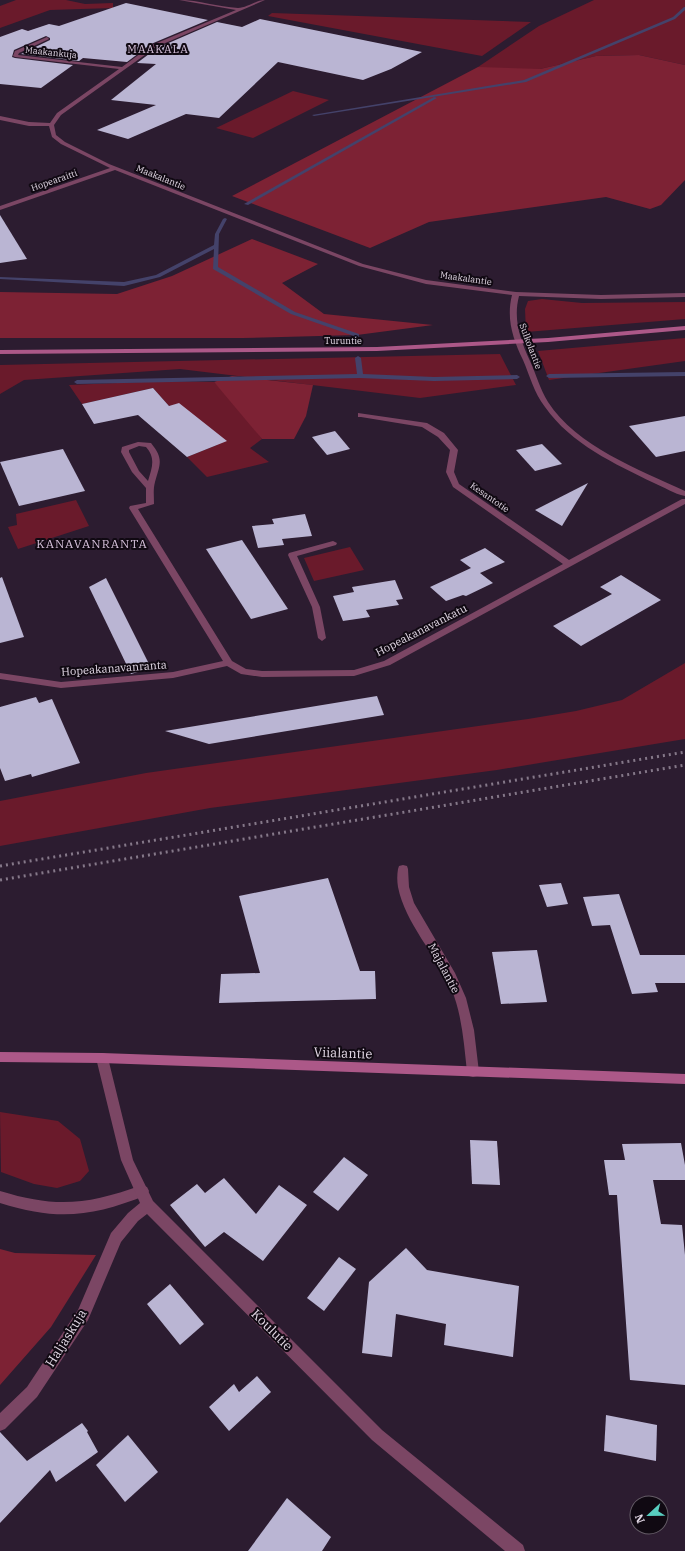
<svg xmlns="http://www.w3.org/2000/svg" width="685" height="1551" viewBox="0 0 685 1551" font-family="'IBM Plex Serif',serif">
	<rect width="100%" height="100%" fill="#2c1c30"/>
	<g fill="#6a1a2b">
		<polygon points="16,0 66,0 85,4 113,3 113,8 50,10 0,28 0,6"/>
		<polygon points="594,0 685,0 685,65 639,55 596,56 540,69 499,73 478,67 539,26"/>
		<polygon points="272,13 531,22 482,56 268,16"/>
		<polygon points="293,91 329,100 253,138 216,128"/>
		<polygon points="542,299 582,303 685,302 685,319 526,332 525,309 528,301"/>
		<polygon points="685,338 685,361 549,380 538,351"/>
		<polygon points="500,354 516,385 420,398 180,369 24,380 0,394 0,365"/>
		<polygon points="165,381 214,382 236,404 262,439 250,448 269,462 207,477 187,457 217,445 179,404 169,406 153,388 82,404 69,385"/>
		<polygon points="76,500 89,526 18,549 8,527 17,525 16,514"/>
		<polygon points="350,547 364,570 314,581 304,558"/>
		<polygon points="685,663 685,739 497,770 210,808 0,846 0,801 146,773 528,719 576,711 622,700"/>
		<polygon points="0,1112 58,1121 80,1139 89,1171 80,1181 57,1188 34,1184 1,1172"/>
	</g>
	<g fill="#7d2234">
		<polygon points="639,55 685,65 685,180 661,205 650,209 606,197 429,222 370,248 232,196 478,67 540,69 596,56"/>
		<polygon points="252,239 318,264 282,283 324,314 433,325 357,335 242,338 0,338 0,292 117,294 172,276"/>
		<polygon points="232,376 313,385 306,416 294,439 262,439 214,382"/>
		<polygon points="0,1249 15,1253 96,1255 51,1327 0,1385"/>
	</g>
	<g fill="none" stroke-linecap="round" stroke-linejoin="round">
		<g fill="#44426a" fill-rule="evenodd">
			<polygon points="684,7 685,7 685,10 675,19 526,82 314,116 312,115 524,80 673,17"/>
			<polygon points="434,97 437,98 248,205 244,204"/>
			<polygon points="225,218 227,219 219,234 218,267 295,312 359,334 358,341 354,341 354,336 291,314 213,269 214,249 160,277 124,286 0,279 0,277 124,282 156,275 214,245 215,234 223,219"/>
			<polygon points="358,356 361,358 363,374 434,377 517,375 520,377 517,379 434,381 360,378 77,384 74,382 77,380 357,374 355,358"/>
			<polygon points="685,372 685,376 549,378 546,376 549,374"/>
		</g>
	</g>
	<g fill="#bab5d3">
		<polygon points="126,3 208,20 151,44 127,62 83,58 79,61 21,54 50,40 50,38 46,36 14,50 12,57 15,58 73,65 41,88 0,84 0,37 22,29 28,31 49,24 59,26"/>
		<polygon points="260,19 422,52 391,69 363,80 278,62 219,118 186,114 128,139 97,130 156,105 111,100 156,64 137,63 157,48 217,22 242,27"/>
		<polygon points="0,215 27,259 0,263"/>
		<polygon points="153,388 169,406 179,403 227,441 187,457 138,415 94,424 82,404"/>
		<polygon points="685,416 685,451 656,457 629,426"/>
		<polygon points="335,431 350,449 327,455 312,437"/>
		<polygon points="542,444 562,464 535,471 516,450"/>
		<polygon points="63,449 85,491 19,506 0,462"/>
		<polygon points="588,483 562,526 535,510"/>
		<polygon points="305,514 312,536 282,539 284,545 258,548 252,526 274,524 272,519"/>
		<polygon points="242,540 288,609 251,619 206,549"/>
		<polygon points="485,548 505,562 480,573 493,583 466,596 463,595 446,601 430,587 471,568 460,560"/>
		<polygon points="621,575 661,600 581,646 553,626 612,594 600,587"/>
		<polygon points="2,577 24,637 0,643 0,578"/>
		<polygon points="106,578 151,668 131,674 89,587"/>
		<polygon points="395,580 403,599 396,600 399,605 366,610 370,617 343,621 333,596 354,592 352,587"/>
		<polygon points="377,696 384,715 209,744 165,731"/>
		<polygon points="36,697 39,703 52,699 80,763 32,777 31,774 5,781 0,768 0,707"/>
		<polygon points="328,878 360,971 375,971 376,999 219,1003 221,974 260,973 239,896"/>
		<polygon points="561,883 568,904 547,907 539,885"/>
		<polygon points="619,894 640,955 685,955 685,983 655,983 658,992 632,994 610,925 592,926 583,897"/>
		<polygon points="537,950 547,1002 501,1004 492,952"/>
		<polygon points="470,1140 497,1141 500,1185 472,1184"/>
		<polygon points="681,1143 685,1165 685,1180 653,1180 661,1224 682,1225 685,1255 685,1385 630,1380 617,1195 609,1195 604,1160 625,1160 622,1144"/>
		<polygon points="344,1157 368,1175 338,1211 313,1192"/>
		<polygon points="224,1178 256,1214 279,1185 307,1205 263,1261 224,1232 205,1247 170,1205 197,1184 205,1193"/>
		<polygon points="406,1248 427,1270 519,1286 513,1357 444,1345 446,1324 396,1314 392,1357 362,1353 369,1282"/>
		<polygon points="339,1257 356,1269 324,1311 307,1298"/>
		<polygon points="170,1284 204,1324 180,1345 147,1304"/>
		<polygon points="257,1376 271,1392 229,1431 209,1407 234,1384 239,1392"/>
		<polygon points="606,1415 657,1425 656,1461 604,1451"/>
		<polygon points="82,1423 88,1431 87,1432 98,1452 56,1482 50,1470 0,1523 0,1432 27,1461"/>
		<polygon points="128,1435 158,1472 125,1502 96,1465"/>
		<polygon points="287,1498 331,1537 322,1551 248,1551"/>
	</g>
	<g fill="none" stroke-linecap="round" stroke-linejoin="round">
		<g fill="#7b4664" fill-rule="evenodd">
			<polygon points="333,541 337,543 336,545 297,556 320,607 326,638 322,641 318,638 312,607 288,555 289,553"/>
			<path d="M142,1185L147,1187L149,1191L147,1195C91,1217 58,1221 0,1203V1191C56,1208 87,1205 142,1185Z"/>
		</g>
		<g fill="#7b4664" fill-rule="evenodd">
			<path d="M179,0C199,0 218,7 238,8C247,8 256,0 265,0L156,47L61,115L54,125L56,135L65,142L109,164L363,264L426,280L516,292L601,295L685,293V297L601,299L519,296C513,319 520,339 530,361C536,374 540,389 548,402C576,446 640,470 685,491V496C674,494 664,487 654,483C615,464 571,444 545,407C534,393 530,376 523,360C513,339 506,319 512,295L426,284L359,266L115,170L0,210V206L110,168L61,144L52,137L49,126H29L0,120V116L29,122L50,123L57,113L119,69L15,57L13,56L15,51L47,37L49,39L19,53L18,55L122,67L152,45L236,10Z"/>
			<path d="M358,413L427,423L444,433L458,450L454,472L459,484L569,560L682,499H685V504L390,665L354,676L262,677L241,674L227,666L173,678L61,688L0,679V673L61,682L173,672L223,661L129,508L130,506L146,503V488L132,472L121,452L122,447L138,442L151,443C164,459 160,464 155,482C153,489 154,496 154,504L138,509L232,661L246,669L262,671L354,670L384,661L563,564L453,487L446,472L450,450L438,437L422,427L361,417H358ZM139,446L146,447C156,458 152,468 148,481L139,471L129,452V450Z"/>
			<path d="M403,865L407,866L408,869L409,887L414,903L455,973L466,998L474,1030L479,1072L477,1076L473,1077L469,1076L467,1072C464,1044 462,1014 451,988C436,955 405,923 398,887C397,881 397,875 398,869L399,866Z"/>
			<polygon points="102,1053 106,1054 108,1058 133,1160 153,1201 382,1430 523,1545 525,1551 505,1551 372,1440 147,1214 138,1221 121,1242 88,1320 37,1397 5,1429 0,1431 0,1413 27,1387 78,1310 111,1233 128,1213 140,1203 121,1160 96,1058 98,1054"/>
		</g>
		<g fill="#ac5888" fill-rule="evenodd">
			<polygon points="685,326 685,330 548,342 377,351 0,354 0,350 377,347 548,338"/>
			<polygon points="0,1052 102,1053 685,1074 685,1084 102,1063 0,1062"/>
		</g>
		<g stroke="#857889" stroke-width="3" stroke-dasharray="2 4" stroke-linecap="butt">
			<polyline points="0,866 685,752"/>
			<polyline points="0,880 685,765"/>
		</g>
	</g>
	<g text-anchor="middle" dominant-baseline="central" stroke-width="4" stroke-linejoin="round" paint-order="stroke">
		<g font-size="9" fill="#e2d8e5" stroke="#100912">
			<text transform="translate(51 52) rotate(6)">Maakankuja</text>
			<text transform="translate(161 177) rotate(22)">Maakalantie</text>
			<text transform="translate(54 180) rotate(-19)">Hopearaitti</text>
			<text transform="translate(466 278) rotate(8)">Maakalantie</text>
			<text x="343" y="340">Turuntie</text>
			<text transform="translate(531 346) rotate(69)">Sulkolantie</text>
			<text transform="translate(490 497) rotate(35)">Kesantotie</text>
		</g>
		<g font-size="11" letter-spacing="1" fill="#d4bfd9" stroke="#100912">
			<text x="158" y="49">MAAKALA</text>
		</g>
		<g font-size="11" fill="#e2d8e5" stroke="#100912">
			<text transform="translate(421 630) rotate(-27)">Hopeakanavankatu</text>
			<text transform="translate(114 668) rotate(-4)">Hopeakanavanranta</text>
			<text transform="translate(444 968) rotate(62)">Majalantie</text>
		</g>
		<g font-size="12" letter-spacing="1" fill="#d4bfd9" stroke="#100912">
			<text x="92" y="543">KANAVANRANTA</text>
		</g>
		<g font-size="13" fill="#e2d8e5" stroke="#100912">
			<text transform="translate(343 1053) rotate(2)">Viialantie</text>
			<text transform="translate(272 1330) rotate(45)">Koulutie</text>
			<text transform="translate(66 1338) rotate(-58)">Haljaskuja</text>
		</g>
	</g>
	<g transform="translate(649 1515) rotate(248)"><circle r="19" fill="#100912" stroke="#645c66"/>
	<path d="M0-3L7 15L0 10L-7 15Z" fill="#58cec0"/>
	<text y="-6" font-size="11" font-weight="bold" text-anchor="middle" fill="#e2d8e5">N</text>
	</g>
</svg>
